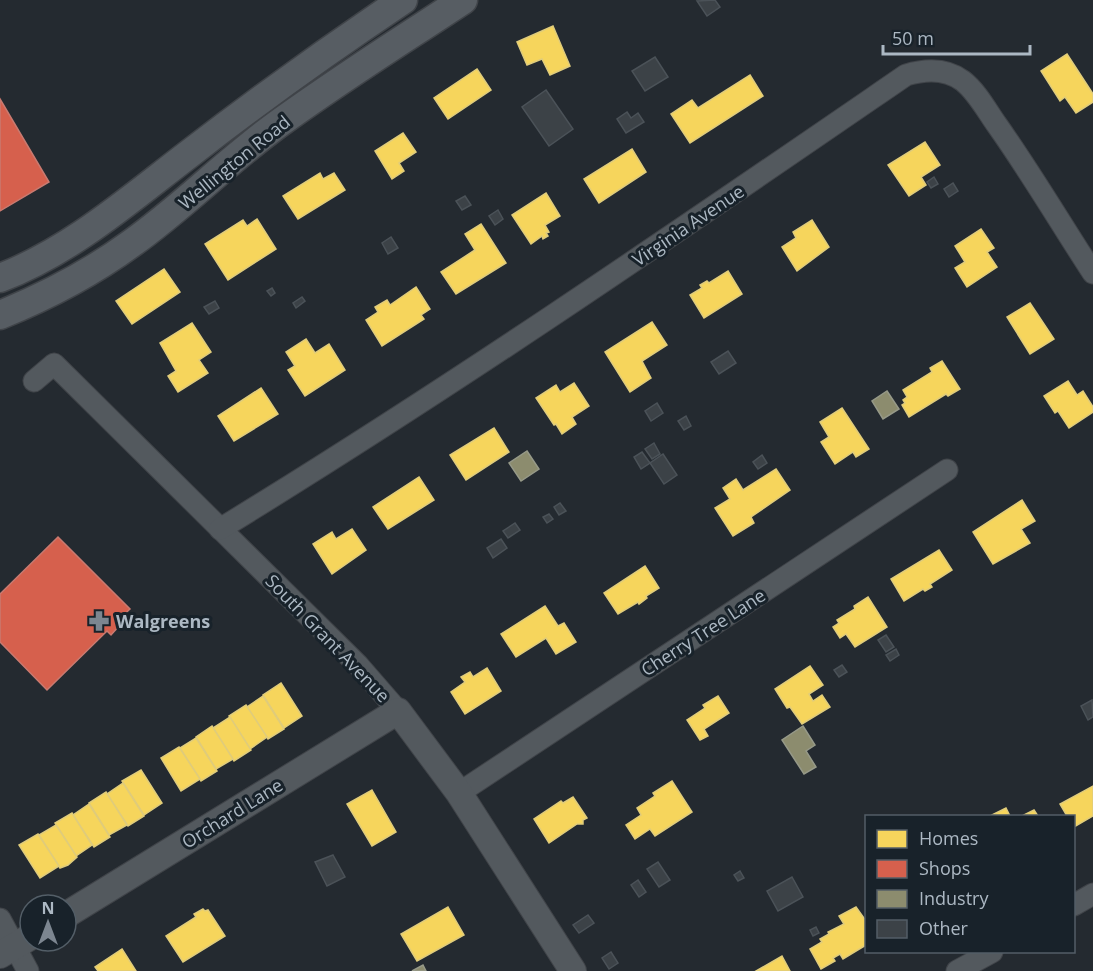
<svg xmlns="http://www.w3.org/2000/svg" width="1093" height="971" viewBox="0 0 1093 971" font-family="'Open Sans',sans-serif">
	<rect width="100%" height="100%" fill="#242a30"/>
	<g fill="#f6d55c" stroke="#e0cc7b" stroke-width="1.5">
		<polygon points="553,26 570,66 550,75 542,59 527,65 517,42"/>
		<polygon points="1067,54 1093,94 1093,102 1076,113 1065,97 1060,101 1041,71"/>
		<polygon points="477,69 491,90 448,119 434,98"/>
		<polygon points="750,75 763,96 690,143 671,114 692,100 698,108"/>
		<polygon points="403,133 416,152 399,163 404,171 392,179 375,151"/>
		<polygon points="925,142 940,165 921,177 926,185 909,196 888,165"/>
		<polygon points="632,149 646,172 599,203 584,179"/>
		<polygon points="320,173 323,179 334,173 345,190 298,219 283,196"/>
		<polygon points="546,193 560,216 545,225 549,232 546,233 548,236 543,239 542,236 531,244 512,215"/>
		<polygon points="257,219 276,249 228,280 205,244 243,220 247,226"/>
		<polygon points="812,220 829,247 797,271 782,247 796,238 793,232"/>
		<polygon points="481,224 506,263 456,294 441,272 475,250 465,234"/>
		<polygon points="981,229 994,248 987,252 997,267 967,287 955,268 965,262 955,246"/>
		<polygon points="164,269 180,292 132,324 116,301"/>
		<polygon points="728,271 742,294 704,318 690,295 702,288 700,285 707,281 709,283"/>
		<polygon points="416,287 430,309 421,315 424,319 382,346 366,320 378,312 375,307 387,300 390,305"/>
		<polygon points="1030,303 1054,339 1030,354 1007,317"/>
		<polygon points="652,322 667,345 642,361 651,378 630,392 605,352"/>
		<polygon points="192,323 211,352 199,360 208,373 178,392 168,376 176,371 160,343"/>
		<polygon points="306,339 315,353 329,344 345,370 305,396 288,370 295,366 286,352"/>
		<polygon points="942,361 960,389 948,396 946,394 909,417 902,405 905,403 903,400 907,397 903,390 932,372 930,368"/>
		<polygon points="1068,381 1077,395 1083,391 1093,407 1093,412 1069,428 1058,411 1055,413 1044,396"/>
		<polygon points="574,383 589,406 572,417 576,424 562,434 556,424 554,425 536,398 556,385 560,392"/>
		<polygon points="261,388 278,414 234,441 218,416"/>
		<polygon points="842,408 869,449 856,457 853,452 835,464 821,442 829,437 820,422"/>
		<polygon points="494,428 509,452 466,480 450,455"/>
		<polygon points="776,469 790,490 751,517 754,523 733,536 715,508 730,499 723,488 736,479 743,490"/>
		<polygon points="419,477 434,500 388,529 373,507"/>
		<polygon points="1022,500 1035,521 1021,529 1030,543 993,564 973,532"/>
		<polygon points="352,529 366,550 332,574 313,544 332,532 336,539"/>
		<polygon points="939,550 952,570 930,584 932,587 925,591 923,589 904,601 891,579"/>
		<polygon points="645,566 659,588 646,596 647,598 639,604 638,602 618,614 604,593"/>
		<polygon points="868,597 887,627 855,647 846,634 840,638 833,627 839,623 837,620 855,609 854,606"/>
		<polygon points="545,606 558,626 564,623 576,642 556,654 546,638 516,657 501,634"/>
		<polygon points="810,666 823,685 809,694 813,701 822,695 830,707 802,724 790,707 787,708 775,689"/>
		<polygon points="487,668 501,691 465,714 451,692 465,682 461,677 470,672 473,677"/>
		<polygon points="281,683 302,716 284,728 263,695"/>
		<polygon points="263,696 284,729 268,739 247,707"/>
		<polygon points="718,696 729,713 704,729 708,736 700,740 687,720 705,708 703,705"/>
		<polygon points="246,705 267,737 250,749 229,716"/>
		<polygon points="230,717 251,750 234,761 213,728"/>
		<polygon points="212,726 233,759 216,769 196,737"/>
		<polygon points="196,738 217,771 201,781 180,748"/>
		<polygon points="179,747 200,779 181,791 161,758"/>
		<polygon points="141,770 162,803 144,815 122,781"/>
		<polygon points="672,781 692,812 655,836 650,829 635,839 626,825 641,815 637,808 655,796 653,793"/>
		<polygon points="123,783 144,816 128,826 107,794"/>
		<polygon points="1093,786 1093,816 1074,827 1074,816 1067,816 1060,804"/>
		<polygon points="372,790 396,832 372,846 347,804"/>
		<polygon points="106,792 127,825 109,835 89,803"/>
		<polygon points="573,797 587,818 583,820 583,824 577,824 549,843 534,819 561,801 563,803"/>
		<polygon points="89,804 110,837 94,847 73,815"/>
		<polygon points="1006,808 1010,816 990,816"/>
		<polygon points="1034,810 1038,816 1022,816"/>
		<polygon points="72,813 92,845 76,856 55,823"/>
		<polygon points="56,825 77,857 68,865 60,868 39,835"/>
		<polygon points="38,834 59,866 40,878 19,845"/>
		<polygon points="448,907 464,935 417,961 401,934"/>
		<polygon points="856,907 866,921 866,945 843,959 840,954 833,958 835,961 821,969 810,949 822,942 820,939 829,934 828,932 844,924 839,916"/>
		<polygon points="203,909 205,911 208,910 225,936 183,962 166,936 196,917 194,914"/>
		<polygon points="122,949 136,971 98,971 95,967"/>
		<polygon points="782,956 790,971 756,971"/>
	</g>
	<g fill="#d6604d" stroke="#c97a70" stroke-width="1.5">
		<polygon points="0,99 49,182 0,211"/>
		<polygon points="58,537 130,609 117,621 120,625 111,635 107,631 47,690 0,642 0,594"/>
	</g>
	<g fill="#8c8c6e" stroke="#969988" stroke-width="1.5">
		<polygon points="887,391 899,409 883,419 872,401"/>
		<polygon points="527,451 539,469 521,481 509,463"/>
		<polygon points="803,726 815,745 806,751 816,767 804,774 782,740"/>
		<polygon points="423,965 426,971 412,971"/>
	</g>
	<g fill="#3c4247" stroke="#4b5258" stroke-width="1.5">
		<polygon points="715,0 720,7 707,16 697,1"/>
		<polygon points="655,57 668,77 645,91 632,71"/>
		<polygon points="546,90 573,129 549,146 522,107"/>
		<polygon points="627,112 631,118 638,113 644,122 626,133 617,119"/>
		<polygon points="934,177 938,184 931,188 927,182"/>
		<polygon points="953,183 958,191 949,197 944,189"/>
		<polygon points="465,196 471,205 462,210 456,201"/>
		<polygon points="498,210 503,219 495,225 489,216"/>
		<polygon points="391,237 398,248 388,254 382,243"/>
		<polygon points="272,288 275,293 271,296 267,291"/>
		<polygon points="302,297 305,301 296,308 293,303"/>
		<polygon points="215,301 219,308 209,314 204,307"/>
		<polygon points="728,351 736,363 719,374 711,362"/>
		<polygon points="657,403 663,413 651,421 645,411"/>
		<polygon points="686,416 691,426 684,430 678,421"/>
		<polygon points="654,443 660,454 652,459 645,449"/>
		<polygon points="642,452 650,463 641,469 634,457"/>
		<polygon points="663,454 677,475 664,484 650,463"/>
		<polygon points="762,455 767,463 758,469 753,462"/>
		<polygon points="560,503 566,511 559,515 554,507"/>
		<polygon points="549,514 553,519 547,523 543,517"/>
		<polygon points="515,523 520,530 508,538 503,531"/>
		<polygon points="501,539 507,548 493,558 487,548"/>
		<polygon points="886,635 894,647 886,652 878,640"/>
		<polygon points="896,649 899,655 890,661 886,655"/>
		<polygon points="842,665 847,672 839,677 834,670"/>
		<polygon points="1092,700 1093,717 1088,720 1081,706"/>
		<polygon points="333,855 345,877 327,886 315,862"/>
		<polygon points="658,862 670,880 659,887 647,869"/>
		<polygon points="740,871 744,878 738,881 734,875"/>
		<polygon points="792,877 803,897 778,911 767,891"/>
		<polygon points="638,880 646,892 639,897 631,885"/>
		<polygon points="588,915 594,923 579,933 573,925"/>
		<polygon points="816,927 819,933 813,936 810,930"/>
		<polygon points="611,952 618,963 609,969 602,958"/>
	</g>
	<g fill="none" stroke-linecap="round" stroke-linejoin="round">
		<g stroke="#404449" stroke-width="23">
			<g id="minor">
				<polyline points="34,381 54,364 358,665 398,711"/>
				<path d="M220,529C454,386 680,230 906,75C926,69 946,68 963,81C977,92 987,111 997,125C1031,173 1061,224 1093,273"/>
				<polyline points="459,793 947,470"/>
				<polyline points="1074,905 1093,894"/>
				<polyline points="0,919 28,971"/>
				<polyline points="957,971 992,952"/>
			</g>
		</g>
		<g stroke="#404449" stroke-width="28">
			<g id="tertiary">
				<polyline points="66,915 398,711 459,793 573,971"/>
				<polyline points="0,955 30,937"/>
			</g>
		</g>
		<g stroke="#404449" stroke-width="31">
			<g id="secondary">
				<path d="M0,278C71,251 130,199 189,154C259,100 330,49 403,0"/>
				<path d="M0,315C47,296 91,273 132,243C180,209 222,166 270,130C332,84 398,43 463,0"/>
			</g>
		</g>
		<use href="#minor" stroke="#53595e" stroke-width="21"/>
		<use href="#tertiary" stroke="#53595e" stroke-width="26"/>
		<use href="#secondary" stroke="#575d63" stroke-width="28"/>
	</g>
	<defs>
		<g id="pharmacy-bare" transform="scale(1.62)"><path d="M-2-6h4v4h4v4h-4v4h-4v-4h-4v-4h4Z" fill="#7c8690" stroke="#18222a" stroke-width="2.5" paint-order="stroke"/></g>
	</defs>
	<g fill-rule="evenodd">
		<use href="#pharmacy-bare" x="99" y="621"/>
	</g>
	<g text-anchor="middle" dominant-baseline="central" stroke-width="6" stroke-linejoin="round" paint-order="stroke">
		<g font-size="18" fill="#acb8c3" stroke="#18222a">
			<text transform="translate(234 162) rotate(-39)">Wellington Road</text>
			<text transform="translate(688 225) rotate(-34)">Virginia Avenue</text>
			<text transform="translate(703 632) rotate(-33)">Cherry Tree Lane</text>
			<text transform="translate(328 638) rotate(46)">South Grant Avenue</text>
			<text transform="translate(232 813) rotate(-32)">Orchard Lane</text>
		</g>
		<g font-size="18" font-weight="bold" fill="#acb8c3" stroke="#18222a" text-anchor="start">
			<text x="116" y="621">Walgreens</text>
		</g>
	</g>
	<rect x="865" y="815" width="210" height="138" fill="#18222a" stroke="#535e67" stroke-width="1.5"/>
	<rect x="877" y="830" width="30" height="18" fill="#f6d55c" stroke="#535e67" stroke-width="1.5"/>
	<text x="919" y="845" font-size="18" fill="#acb8c3">Homes</text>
	<rect x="877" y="860" width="30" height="18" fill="#d6604d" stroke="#535e67" stroke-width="1.5"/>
	<text x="919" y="875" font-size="18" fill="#acb8c3">Shops</text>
	<rect x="877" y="890" width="30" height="18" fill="#8c8c6e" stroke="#535e67" stroke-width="1.5"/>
	<text x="919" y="905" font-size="18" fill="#acb8c3">Industry</text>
	<rect x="877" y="920" width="30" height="18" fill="#3c4247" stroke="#535e67" stroke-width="1.5"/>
	<text x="919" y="935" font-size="18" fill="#acb8c3">Other</text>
	<g transform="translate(48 923)"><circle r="28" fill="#18222a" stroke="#535e67" stroke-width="1.5"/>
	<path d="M0-4.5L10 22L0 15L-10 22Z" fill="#7c8690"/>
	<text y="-9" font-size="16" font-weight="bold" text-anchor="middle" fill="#acb8c3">N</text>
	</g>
	<path d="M883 45v9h147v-9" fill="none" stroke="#acb8c3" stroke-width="3"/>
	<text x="892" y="45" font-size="18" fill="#acb8c3" stroke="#18222a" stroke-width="4.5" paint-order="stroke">50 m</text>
</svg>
